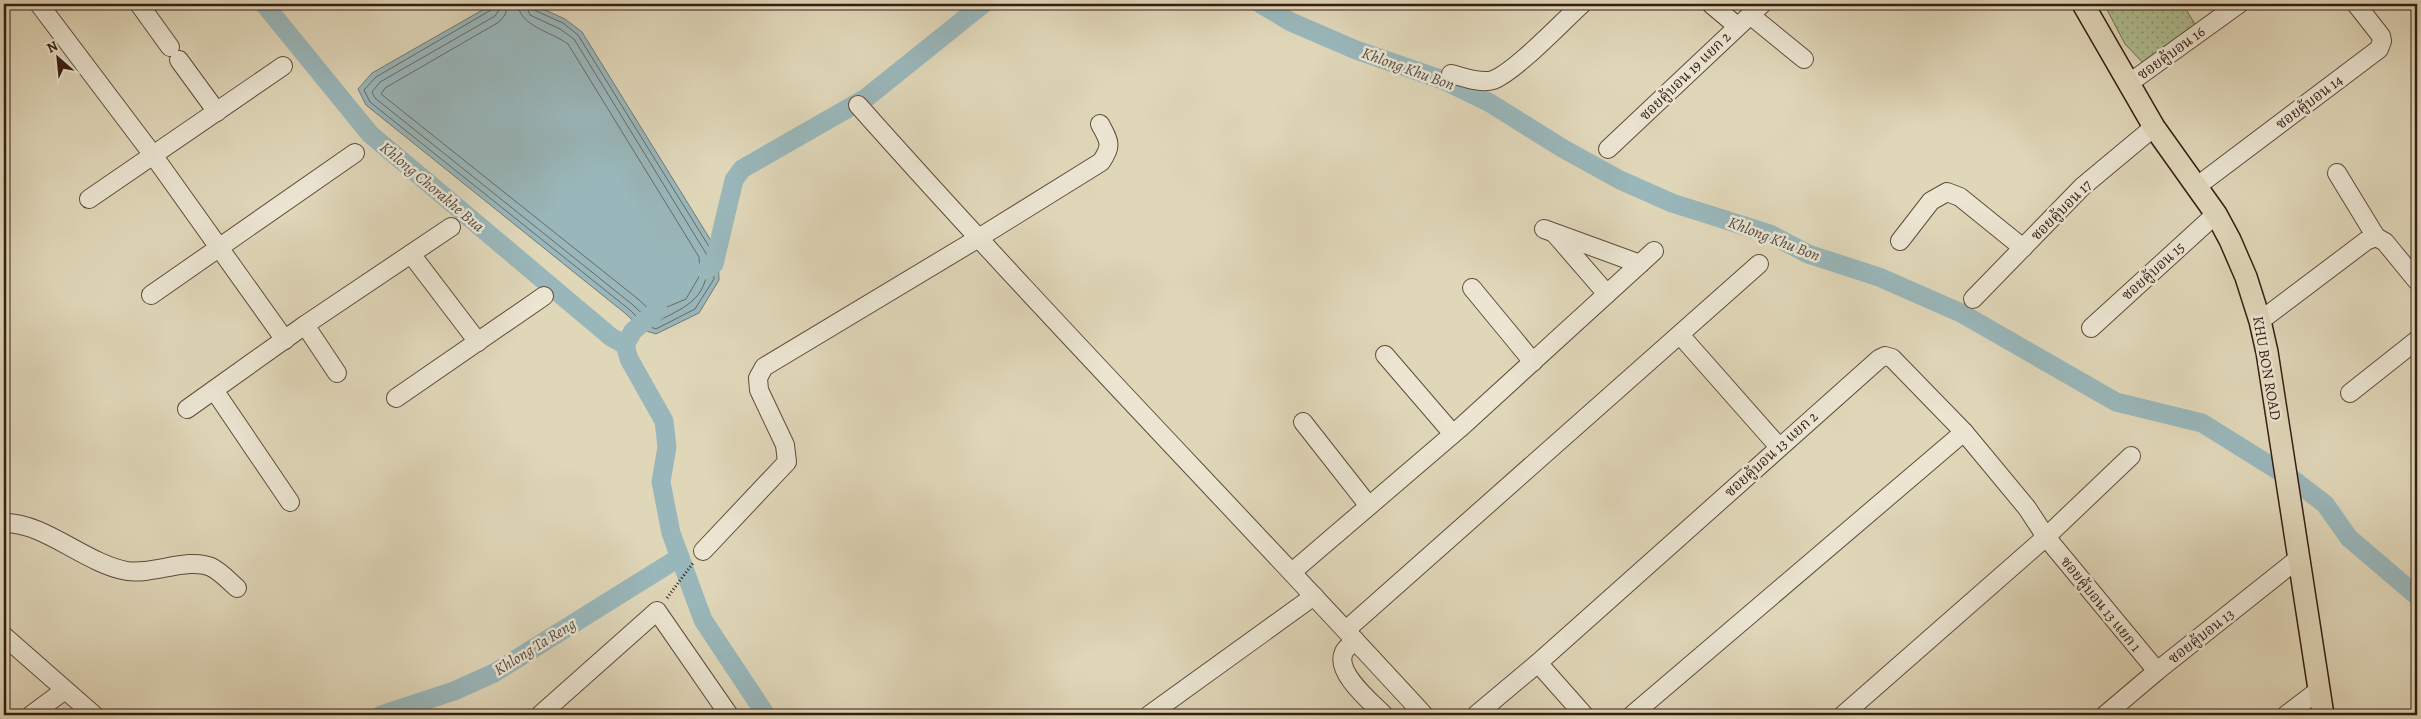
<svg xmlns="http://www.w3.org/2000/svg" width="2421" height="719" viewBox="0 0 2421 719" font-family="Alegreya,'Noto Serif Thai',serif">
	<defs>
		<pattern id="grass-dots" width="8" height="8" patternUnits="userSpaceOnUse" patternTransform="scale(1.25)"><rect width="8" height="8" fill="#afbf92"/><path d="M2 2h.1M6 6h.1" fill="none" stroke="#8f9b76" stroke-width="1.8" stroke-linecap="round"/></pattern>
	</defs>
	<rect width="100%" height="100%" fill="#e0d7b9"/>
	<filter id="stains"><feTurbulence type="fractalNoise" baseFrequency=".004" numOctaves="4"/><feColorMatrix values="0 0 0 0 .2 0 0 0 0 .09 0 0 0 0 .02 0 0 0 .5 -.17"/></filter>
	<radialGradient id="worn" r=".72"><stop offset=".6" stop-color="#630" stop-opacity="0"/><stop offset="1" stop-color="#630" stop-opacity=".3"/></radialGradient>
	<polygon fill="url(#grass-dots)" stroke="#726e52" points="2104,4 2183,4 2196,26 2147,67 2125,44"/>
	<polygon fill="#99b7bb" stroke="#717978" points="493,4 532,4 565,19 582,32 718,252 719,280 699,313 656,334 643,330 626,314 366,105 358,89 372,73"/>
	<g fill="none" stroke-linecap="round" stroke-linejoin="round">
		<g stroke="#676a67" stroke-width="1">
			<polyline points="494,4 491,10 376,77 364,90 370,102 630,310 645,325 656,329 695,309 714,279 713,253 578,35 563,23 534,10 532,4"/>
			<path d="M500,4L499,10L495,16L380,82L372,92L375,98L633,305L649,320L656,322C690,305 710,297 707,255L574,39L560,29L530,15L525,4"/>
			<path d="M508,4L505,15L499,22L385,88L381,94L638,299L653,313L686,299L700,275L699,257L568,44C552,32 519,26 518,4"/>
		</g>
		<g stroke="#99b7bb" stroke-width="19">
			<polyline points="264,4 370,134 611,337 625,345"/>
			<polyline points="1261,4 1291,22 1356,50 1443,80 1490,103 1562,148 1620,180 1672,203 1770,234 1808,254 1879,277 1961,313 2116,402 2202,423 2295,481 2325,504 2349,538 2417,596"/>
			<polyline points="706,270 714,264 734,180 742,169 866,98 983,4"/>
			<polyline points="625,345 633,331 658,310"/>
			<polyline points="625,345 629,359 664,421 667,447 661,482 671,533 703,620 766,715"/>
			<polyline points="381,715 454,691 494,673 680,557"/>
		</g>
		<g stroke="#604c3c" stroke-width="20">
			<g id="minor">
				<polyline points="39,4 153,155 285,340"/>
				<polyline points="139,4 170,47"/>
				<polyline points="1711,4 1737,26"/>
				<polyline points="1750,15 1804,59"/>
				<polyline points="179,60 217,112"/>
				<path d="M1451,74C1463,77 1481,84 1493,80C1515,72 1563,21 1582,4"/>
				<polyline points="2128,84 2239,4"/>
				<path d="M858,105C1042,312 1236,510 1424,715"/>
				<polyline points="1608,149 1762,4"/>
				<polyline points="2337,173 2376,237"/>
				<polyline points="2196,187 2379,49 2382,41 2381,36 2356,4"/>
				<polyline points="89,199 283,66"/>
				<polyline points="1544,229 1640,264"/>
				<polyline points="1555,234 1607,294"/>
				<polyline points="1900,241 1931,201 1947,192 1960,197 2023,248"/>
				<polyline points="411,254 478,342"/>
				<polyline points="1472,288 1533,362"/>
				<polyline points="151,295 355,153"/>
				<polyline points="1973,299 2082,187 2154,127"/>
				<polyline points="2260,321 2366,241 2376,237 2385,242 2417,281"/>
				<polyline points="305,325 337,373"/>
				<polyline points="2091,328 2216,214"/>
				<polyline points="1681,336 1779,447"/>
				<polyline points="1385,355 1453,434"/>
				<polyline points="214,390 290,502"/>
				<polyline points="2350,393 2417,340"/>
				<polyline points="396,398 544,296"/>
				<polyline points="187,409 305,325 451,227"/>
				<polyline points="1303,422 1369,506"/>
				<path d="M4,523C44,522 86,564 127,571C153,575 188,557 211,567C220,571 229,581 237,588"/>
				<path d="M703,551L787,462L785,445L759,390L758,378L764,367L977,239L1101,162C1113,145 1109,141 1100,124"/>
				<polyline points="1292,572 1459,429 1654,251"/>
				<polyline points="1346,630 1759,264"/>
				<polyline points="4,636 94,715"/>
				<path d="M1355,640C1352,644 1346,648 1344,652C1334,672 1371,702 1384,715"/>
				<polyline points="1538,663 1584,715"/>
				<polyline points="31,715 65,690"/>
				<polyline points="540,715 657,611 729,715"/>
				<polyline points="1149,715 1314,596"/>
				<polyline points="1476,715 1538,663 1879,359 1885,356 1892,358 1964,432 2027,508 2046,537 2157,671"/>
				<polyline points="1632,715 1964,432"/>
				<polyline points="1843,715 2046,537 2131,456"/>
				<polyline points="2105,715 2157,671 2299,558"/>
				<polyline points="2286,715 2319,690"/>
			</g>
		</g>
		<g stroke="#351d13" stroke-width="24">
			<polyline id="major" points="2083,4 2154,127 2216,214 2230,240 2246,277 2260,321 2267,352 2323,715"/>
		</g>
		<polyline stroke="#351d13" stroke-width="3" stroke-dasharray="1 2.5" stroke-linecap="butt" points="667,598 693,563"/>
		<use href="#minor" stroke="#ebe5d2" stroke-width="18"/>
		<use href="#major" stroke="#e0d7b9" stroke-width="21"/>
	</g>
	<g text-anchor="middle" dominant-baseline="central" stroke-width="5" stroke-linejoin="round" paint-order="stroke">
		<g font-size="15" fill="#351d13" stroke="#ebe5d2">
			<text transform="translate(2171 53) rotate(-36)">ซอยคู้บอน 16</text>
			<text transform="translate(1685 76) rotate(-44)">ซอยคู้บอน 19 แยก 2</text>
			<text transform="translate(2309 102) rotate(-37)">ซอยคู้บอน 14</text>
			<text transform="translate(2061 210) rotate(-45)">ซอยคู้บอน 17</text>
			<text transform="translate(2153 271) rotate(-42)">ซอยคู้บอน 15</text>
			<text transform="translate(2267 368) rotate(80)">KHU BON ROAD</text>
			<text transform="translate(1771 454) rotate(-42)">ซอยคู้บอน 13 แยก 2</text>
			<text transform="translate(2101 604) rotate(51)">ซอยคู้บอน 13 แยก 1</text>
			<text transform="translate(2201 636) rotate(-38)">ซอยคู้บอน 13</text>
		</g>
		<g font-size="16" font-style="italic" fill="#534b45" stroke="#ebe5d2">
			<text transform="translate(1408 69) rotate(20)">Khlong Khu Bon</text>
			<text transform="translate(432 187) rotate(40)">Khlong Chorakhe Bua</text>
			<text transform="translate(1774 239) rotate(21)">Khlong Khu Bon</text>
			<text transform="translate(535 647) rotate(-32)">Khlong Ta Reng</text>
		</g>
	</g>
	<rect width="2421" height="719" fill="none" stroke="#e0d7b9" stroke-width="20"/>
	<rect x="5" y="5" width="2411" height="709" fill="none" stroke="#351d13" stroke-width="2.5"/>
	<rect x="10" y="10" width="2401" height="699" fill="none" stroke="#351d13"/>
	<g transform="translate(58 58) rotate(333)" stroke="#ebe5d2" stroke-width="4" paint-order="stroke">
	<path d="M0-4L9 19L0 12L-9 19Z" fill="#351d13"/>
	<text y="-8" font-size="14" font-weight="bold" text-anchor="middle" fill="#351d13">N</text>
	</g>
	<rect width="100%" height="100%" filter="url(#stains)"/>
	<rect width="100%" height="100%" fill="url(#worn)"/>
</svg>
